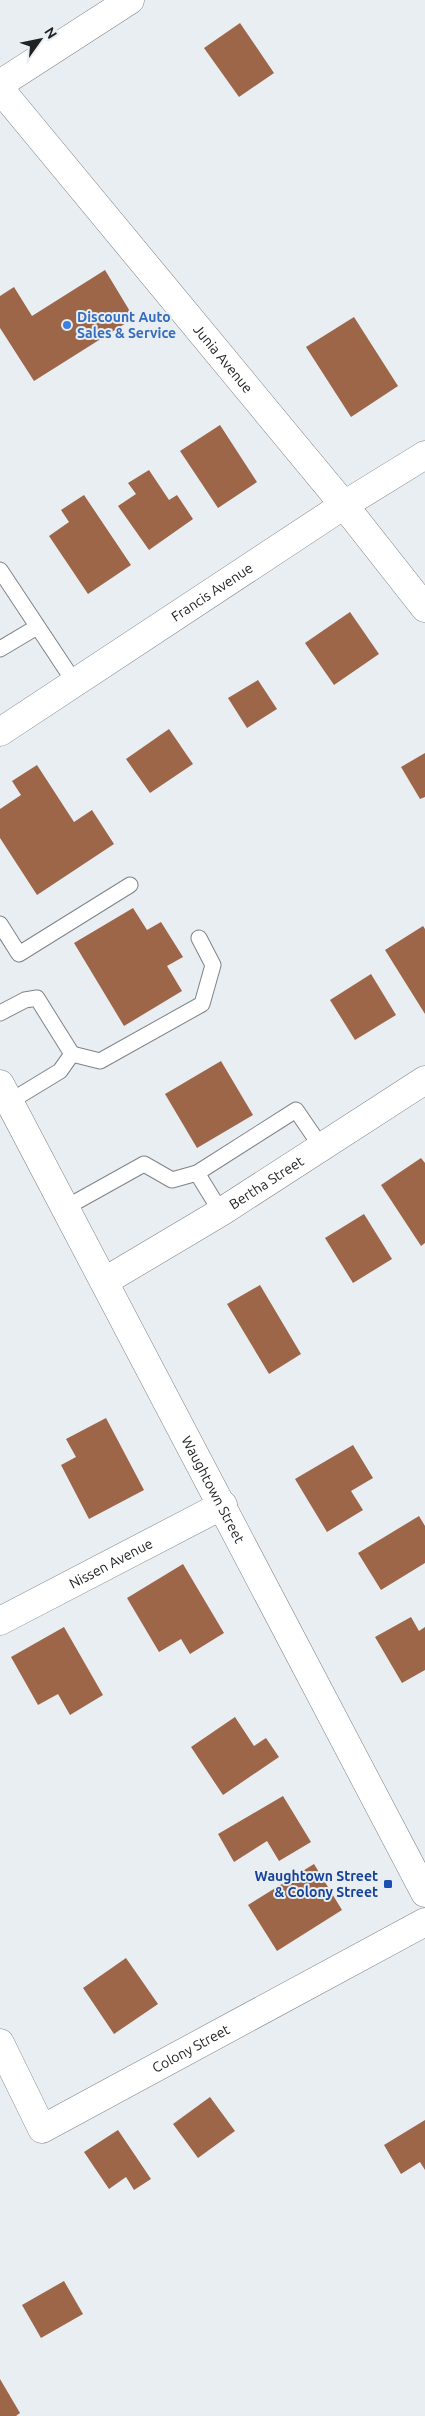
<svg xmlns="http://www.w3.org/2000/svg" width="425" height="2416" viewBox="0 0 425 2416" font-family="Ubuntu,sans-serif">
	<rect width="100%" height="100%" fill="#e9eef2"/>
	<g fill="#9d6649">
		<polygon points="240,23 274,73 239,97 204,48"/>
		<polygon points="105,270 134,318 34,381 0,328 0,296 14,287 32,316"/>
		<polygon points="354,317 398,386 351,417 306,347"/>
		<polygon points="220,425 257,482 218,508 180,451"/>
		<polygon points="149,470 169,500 177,495 193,519 149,550 118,506 136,494 128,483"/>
		<polygon points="84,495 131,565 88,594 49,536 69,522 61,510"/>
		<polygon points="350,612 379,654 334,685 305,643"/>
		<polygon points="258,680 277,709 247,728 228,698"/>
		<polygon points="169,729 193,764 150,793 126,759"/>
		<polygon points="425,753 425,797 420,799 401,767"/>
		<polygon points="37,765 74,822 92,810 114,844 37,895 0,838 0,809 21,795 12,781"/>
		<polygon points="133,908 147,930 161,922 183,957 167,966 182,991 124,1026 74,943"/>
		<polygon points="423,926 425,929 425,1014 385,950"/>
		<polygon points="371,974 396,1015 355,1040 330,1000"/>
		<polygon points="221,1061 253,1115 197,1148 165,1094"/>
		<polygon points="421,1158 425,1163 425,1243 421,1246 381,1185"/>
		<polygon points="364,1214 392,1259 353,1283 325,1238"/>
		<polygon points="260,1285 301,1354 269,1374 227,1304"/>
		<polygon points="106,1418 144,1490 89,1519 61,1465 76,1457 66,1439"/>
		<polygon points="353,1445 373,1478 351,1491 363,1510 327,1532 295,1479"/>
		<polygon points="419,1516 425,1526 425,1563 381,1590 358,1553"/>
		<polygon points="183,1564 224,1633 190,1654 181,1639 159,1652 127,1598"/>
		<polygon points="411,1617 419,1631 425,1627 425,1670 402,1683 375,1637"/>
		<polygon points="64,1627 103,1695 70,1715 58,1694 38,1705 11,1657"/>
		<polygon points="235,1717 254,1746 266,1738 279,1757 223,1795 191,1747"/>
		<polygon points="283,1796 311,1842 279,1861 267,1841 234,1862 218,1834"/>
		<polygon points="314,1864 342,1910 277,1951 248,1905"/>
		<polygon points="126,1958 158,2004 114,2034 83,1988"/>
		<polygon points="210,2097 235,2131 198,2158 173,2124"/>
		<polygon points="425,2120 425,2170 420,2162 401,2174 384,2145"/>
		<polygon points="118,2130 151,2179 134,2190 126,2177 109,2189 84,2152"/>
		<polygon points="64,2281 83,2314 41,2338 22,2305"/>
		<polygon points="0,2379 20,2413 16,2416 0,2416"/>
	</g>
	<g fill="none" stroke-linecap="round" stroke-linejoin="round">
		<g stroke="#7f8387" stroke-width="17">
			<g id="lane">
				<polyline points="0,570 75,683"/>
				<polyline points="0,649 37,627"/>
				<polyline points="0,924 19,954 130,885"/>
				<polyline points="0,1013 25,1000 37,998 72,1054 60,1071 9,1102"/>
				<polyline points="72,1054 100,1061 202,1004 213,965 199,938"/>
				<polyline points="197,1173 221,1212"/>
				<polyline points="65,1208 144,1164 172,1180 197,1173 296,1110 322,1148"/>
			</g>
		</g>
		<g stroke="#7f8387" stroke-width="29">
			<g id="street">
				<path id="s1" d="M0,89L344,505L425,608"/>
				<path id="s2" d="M0,732L344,505L425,455"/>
				<path id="s3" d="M105,1281L221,1212L425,1080"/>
				<path id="s4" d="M0,1621L223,1505"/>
				<path id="s5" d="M0,2043L42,2129L425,1922"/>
			</g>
		</g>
		<g stroke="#7f8387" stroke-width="29">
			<g id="primary">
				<polyline points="0,84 130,0"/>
				<path id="s6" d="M0,1084L425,1893"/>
			</g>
		</g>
		<use href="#lane" stroke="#fff" stroke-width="15"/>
		<use href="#street" stroke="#fff" stroke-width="28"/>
		<use href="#primary" stroke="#fff" stroke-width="28"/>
	</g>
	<circle fill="#3f7fe0" stroke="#e9eef2" stroke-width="2" cx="67" cy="325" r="5"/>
	<rect fill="#1a4fb4" stroke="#e9eef2" stroke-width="2" x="383" y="1879" width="10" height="10" rx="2.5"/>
	<g text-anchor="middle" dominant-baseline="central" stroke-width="4" stroke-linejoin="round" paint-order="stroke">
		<g font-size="14" font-weight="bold" fill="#366cbe" stroke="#e9eef2" text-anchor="start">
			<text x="77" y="317">Discount Auto<tspan x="77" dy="16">Sales &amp; Service</tspan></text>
		</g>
		<g font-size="14" fill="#202223" stroke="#e9eef2">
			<text stroke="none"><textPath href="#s1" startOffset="350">Junia Avenue</textPath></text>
			<text stroke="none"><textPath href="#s2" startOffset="254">Francis Avenue</textPath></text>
			<text stroke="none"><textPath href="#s3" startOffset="189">Bertha Street</textPath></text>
			<text stroke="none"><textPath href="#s6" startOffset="458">Waughtown Street</textPath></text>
			<text stroke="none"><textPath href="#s4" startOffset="125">Nissen Avenue</textPath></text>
			<text stroke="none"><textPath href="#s5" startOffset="265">Colony Street</textPath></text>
		</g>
		<g font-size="14" font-weight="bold" fill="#164399" stroke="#e9eef2" text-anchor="end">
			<text x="378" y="1876">Waughtown Street<tspan x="378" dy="16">&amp; Colony Street</tspan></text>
		</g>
	</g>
	<g transform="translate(40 40) rotate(57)" stroke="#e9eef2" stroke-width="4" paint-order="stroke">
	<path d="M0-4L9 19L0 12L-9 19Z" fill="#202223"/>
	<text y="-8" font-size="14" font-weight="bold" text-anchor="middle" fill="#202223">N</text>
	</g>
</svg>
